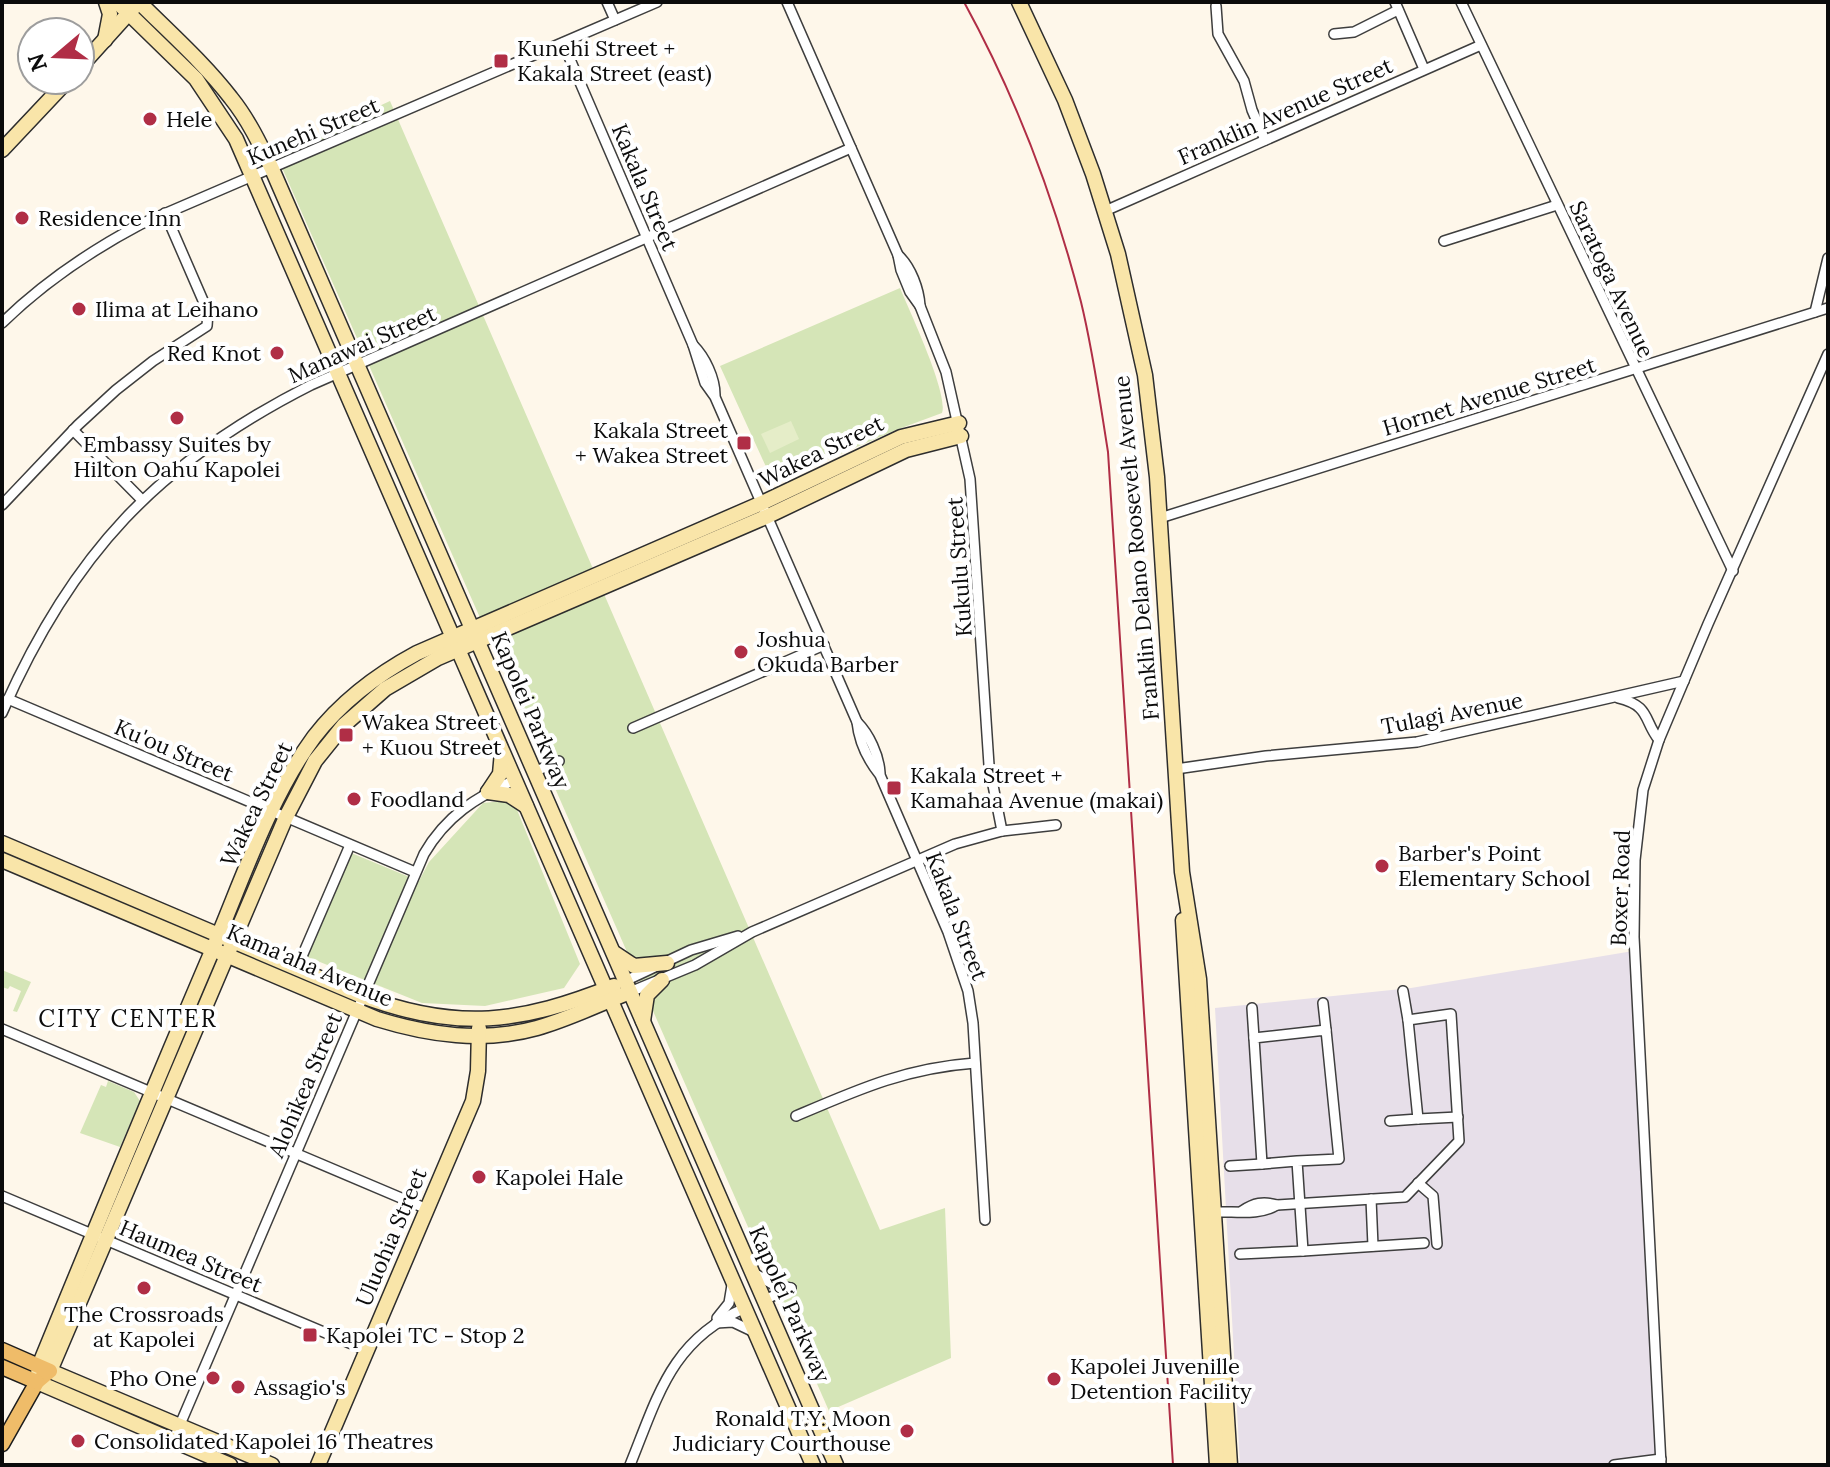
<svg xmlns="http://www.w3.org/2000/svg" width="1830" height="1467" viewBox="0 0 1830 1467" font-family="Lora,serif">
	<rect width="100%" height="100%" fill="#fef7ea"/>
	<polygon fill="#e7dfe9" points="1639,950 1660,1437 1667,1465 1240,1465 1215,1008 1411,988"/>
	<g fill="#d5e5b7">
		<polygon points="390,101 880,1230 945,1208 951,1358 829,1411 276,154"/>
		<path d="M900,288C909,310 949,394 942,413L896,430L778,481L772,480L720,366Z"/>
		<polygon points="513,800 580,964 564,988 485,1006 422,1003 305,956 344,850 419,881 429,862 483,803"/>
		<polygon points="2,970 31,982 17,1012 13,1011 21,991 10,986 8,989 2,987"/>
		<polygon points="108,1081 134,1092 140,1101 120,1147 80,1133 101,1085 106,1087"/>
	</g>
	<polygon fill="#e5edc8" points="791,421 799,439 770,453 761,434"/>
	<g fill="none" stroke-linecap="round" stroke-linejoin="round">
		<g stroke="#3e3e3e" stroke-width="12">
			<g id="street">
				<polyline points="607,2 615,20"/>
				<polyline points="787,2 898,255 901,270 910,292 920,306 946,372 970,479 989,765 1002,831"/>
				<polyline points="1395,2 1424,69"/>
				<polyline points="1461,2 1733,571"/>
				<polyline points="1216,6 1218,34 1244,81 1252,110 1265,140"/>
				<polyline points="1334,34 1354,32 1398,10"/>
				<path d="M563,43L693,345L705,383L715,397L857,722C859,741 868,760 880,775L948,932L968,991L973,1023L985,1220"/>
				<polyline points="1105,211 1481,45"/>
				<polyline points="1444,241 1557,205"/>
				<path d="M898,255C911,267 919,289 920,306"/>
				<polyline points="1815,312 1828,258"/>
				<path d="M2,323C43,283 90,251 141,224L657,2"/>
				<path d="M693,345C705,357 715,378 715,395"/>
				<polyline points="73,430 142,500"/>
				<polyline points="2,505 78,425 116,390 153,361 207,326 208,312 165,213"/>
				<polyline points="1160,518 1828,308"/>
				<path d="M1618,698C1651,706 1643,720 1659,740"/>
				<polyline points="8,699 415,872"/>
				<path d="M2,713C71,555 157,463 311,385L851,148"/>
				<path d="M857,722C869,734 879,755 880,773"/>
				<polyline points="633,728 824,645"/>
				<polyline points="1176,769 1266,756 1417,742 1684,681"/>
				<polyline points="534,772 559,761"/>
				<polyline points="297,968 350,845"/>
				<polyline points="625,981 691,950 738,936"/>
				<polyline points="1403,991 1408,1020"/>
				<polyline points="630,992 695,965 752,932 955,844 1002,831 1056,825"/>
				<polyline points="1323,1003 1326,1030"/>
				<polyline points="1252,1008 1254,1038"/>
				<polyline points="2,1029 427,1209"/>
				<path d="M796,1116C859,1089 906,1068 975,1063"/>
				<polyline points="1418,1119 1458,1117"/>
				<polyline points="1230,1166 1262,1164"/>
				<polyline points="1418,1183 1433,1196 1437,1244"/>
				<polyline points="2,1196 366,1350"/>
				<polyline points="1371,1199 1373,1246"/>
				<path d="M1242,1211C1254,1203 1263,1201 1277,1205L1405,1197L1459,1141L1451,1014L1408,1020L1418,1119L1390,1121"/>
				<path d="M1214,1212C1235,1211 1259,1216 1277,1205"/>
				<polyline points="1303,1251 1424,1243"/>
				<polyline points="1240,1254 1303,1251 1297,1161 1262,1164 1254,1038 1326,1030 1339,1159 1297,1161"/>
				<polyline points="754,1273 772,1284 791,1288"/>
				<polyline points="764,1300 791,1288"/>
				<polyline points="717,1318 729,1303 732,1285"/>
				<polyline points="716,1323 733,1322 754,1332"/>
				<path d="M173,1441L424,854C446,816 476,797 515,780"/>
				<path d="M630,1465C658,1396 671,1340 745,1308"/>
				<polyline points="1614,1465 1661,1459"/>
				<polyline points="1661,1465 1634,937 1635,860 1643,790 1659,740 1708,624 1828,354"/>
			</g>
		</g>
		<g stroke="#2d2d2d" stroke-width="17">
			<g id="secondary">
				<polyline points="117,2 196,79 236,139 813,1465"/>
				<path d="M139,2C170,33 204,63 231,98C248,119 260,144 272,169L836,1465"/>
				<polyline points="1019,2 1065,100 1093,174 1118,254 1145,375 1157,477 1182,872 1199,979 1230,1465"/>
				<polyline points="105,40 110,14 106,2"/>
				<polyline points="80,67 135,6"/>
				<polyline points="2,150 68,80"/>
				<polyline points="488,792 500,774 502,752"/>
				<polyline points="488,792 509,795 526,806"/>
				<path d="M2,843L362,996C458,1032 521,1023 614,986"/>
				<path d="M2,860L377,1019C429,1035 483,1043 537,1028C569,1019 599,1004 630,992"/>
				<polyline points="1183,920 1217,1465"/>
				<polyline points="616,954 634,966 667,963"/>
				<polyline points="643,1021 647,995 662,980"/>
				<path d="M230,1465L37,1382L39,1366C96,1227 153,1089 212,951C242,881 269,798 314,737C341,702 378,674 417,653L762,503L901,437L959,423"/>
				<polyline points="272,1465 50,1371 286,817 315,761 344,725 385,689 438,658 768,516 906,450 961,436"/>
				<polyline points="318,1465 473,1101 478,1071 479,1028"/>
			</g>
		</g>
		<g stroke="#1c1c1c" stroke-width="17">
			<g id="primary">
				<polyline points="2,1350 50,1371 37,1382 2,1444"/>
				<polyline points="2,1367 37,1382"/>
			</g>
		</g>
		<use href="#street" stroke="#fff" stroke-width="9"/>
		<use href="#secondary" stroke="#f9e5a9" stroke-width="14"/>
		<use href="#primary" stroke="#efbc69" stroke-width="14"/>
		<path stroke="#b02e46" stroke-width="2" d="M964,2C1016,97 1054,197 1081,302C1093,351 1100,402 1108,452L1173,1465"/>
	</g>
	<g fill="#b02e46" stroke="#fff" stroke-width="3">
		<rect x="493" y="53" width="16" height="16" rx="4"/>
		<circle cx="150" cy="119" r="8"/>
		<circle cx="22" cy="218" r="8"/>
		<circle cx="79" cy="309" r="8"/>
		<circle cx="277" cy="353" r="8"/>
		<circle cx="177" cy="418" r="8"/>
		<rect x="736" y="435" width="16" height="16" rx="4"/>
		<circle cx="741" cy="652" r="8"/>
		<rect x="338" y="727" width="16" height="16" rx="4"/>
		<rect x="886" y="780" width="16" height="16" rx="4"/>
		<circle cx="354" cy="799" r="8"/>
		<circle cx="1382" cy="866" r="8"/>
		<circle cx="479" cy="1177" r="8"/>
		<circle cx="144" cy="1288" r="8"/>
		<rect x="302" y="1327" width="16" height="16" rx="4"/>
		<circle cx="213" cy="1378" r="8"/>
		<circle cx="1054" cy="1379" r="8"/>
		<circle cx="238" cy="1387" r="8"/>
		<circle cx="907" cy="1431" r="8"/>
		<circle cx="78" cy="1441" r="8"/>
	</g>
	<g text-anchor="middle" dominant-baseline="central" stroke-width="8" stroke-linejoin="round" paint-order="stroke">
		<g font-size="22" fill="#0b0b0b" stroke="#fff" text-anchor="start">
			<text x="517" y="48">Kunehi Street +<tspan x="517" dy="25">Kakala Street (east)</tspan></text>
			<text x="166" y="119">Hele</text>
			<text x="38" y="218">Residence Inn</text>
			<text x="95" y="309">Ilima at Leihano</text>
			<text x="261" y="353" text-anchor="end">Red Knot</text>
			<text x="728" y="430" text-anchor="end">Kakala Street<tspan x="728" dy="25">+ Wakea Street</tspan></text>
			<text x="177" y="444" text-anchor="middle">Embassy Suites by<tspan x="177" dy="25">Hilton Oahu Kapolei</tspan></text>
			<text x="757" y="639">Joshua<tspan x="757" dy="25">Okuda Barber</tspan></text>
			<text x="362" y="722">Wakea Street<tspan x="362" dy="25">+ Kuou Street</tspan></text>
			<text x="910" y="775">Kakala Street +<tspan x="910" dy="25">Kamahaa Avenue (makai)</tspan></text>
			<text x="370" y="799">Foodland</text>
			<text x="1398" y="853">Barber's Point<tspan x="1398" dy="25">Elementary School</tspan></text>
			<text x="495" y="1177">Kapolei Hale</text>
			<text x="144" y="1314" text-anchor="middle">The Crossroads<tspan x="144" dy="25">at Kapolei</tspan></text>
			<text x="326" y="1335">Kapolei TC - Stop 2</text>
			<text x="1070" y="1366">Kapolei Juvenille<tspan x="1070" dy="25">Detention Facility</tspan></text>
			<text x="197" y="1378" text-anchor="end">Pho One</text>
			<text x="254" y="1387">Assagio's</text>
			<text x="891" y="1418" text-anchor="end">Ronald T.Y. Moon<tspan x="891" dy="25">Judiciary Courthouse</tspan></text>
			<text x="94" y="1441">Consolidated Kapolei 16 Theatres</text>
		</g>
		<g font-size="22" fill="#0b0b0b" stroke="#fff">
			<text transform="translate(1285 111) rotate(-24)">Franklin Avenue Street</text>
			<text transform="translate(313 131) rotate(-23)">Kunehi Street</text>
			<text transform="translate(645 187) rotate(67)">Kakala Street</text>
			<text transform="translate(1612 279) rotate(65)">Saratoga Avenue</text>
			<text transform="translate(362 344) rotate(-24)">Manawai Street</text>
			<text transform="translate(1489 396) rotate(-17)">Hornet Avenue Street</text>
			<text transform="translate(821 451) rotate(-26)">Wakea Street</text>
			<text transform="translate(1136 548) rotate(-95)">Franklin Delano Roosevelt Avenue</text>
			<text transform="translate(959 567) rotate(-94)">Kukulu Street</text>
			<text transform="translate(531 710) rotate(67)">Kapolei Parkway</text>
			<text transform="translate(1452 713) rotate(-11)">Tulagi Avenue</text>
			<text transform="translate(174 750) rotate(23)">Ku'ou Street</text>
			<text transform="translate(256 804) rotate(-64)">Wakea Street</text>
			<text transform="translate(1620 888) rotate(-88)">Boxer Road</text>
			<text transform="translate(957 916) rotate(69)">Kakala Street</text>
			<text transform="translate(310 965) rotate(23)">Kama'aha Avenue</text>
			<text transform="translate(305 1085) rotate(-67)">Alohikea Street</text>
			<text transform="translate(391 1237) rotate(-67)">Uluohia Street</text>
			<text transform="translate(191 1256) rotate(23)">Haumea Street</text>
			<text transform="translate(790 1304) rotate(66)">Kapolei Parkway</text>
		</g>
		<g font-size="24" letter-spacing="2" fill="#0b0b0b" stroke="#fff">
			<text x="128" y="1018">CITY CENTER</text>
		</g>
	</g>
	<rect width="1830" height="1467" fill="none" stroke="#0b0b0b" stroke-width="8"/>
	<g transform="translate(56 56) rotate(251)"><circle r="38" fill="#ffffff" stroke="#9d9d9d" stroke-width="2"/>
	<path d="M0-6L14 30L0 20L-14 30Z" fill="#b02e46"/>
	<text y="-12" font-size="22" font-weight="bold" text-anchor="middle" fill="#0b0b0b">N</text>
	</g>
</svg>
